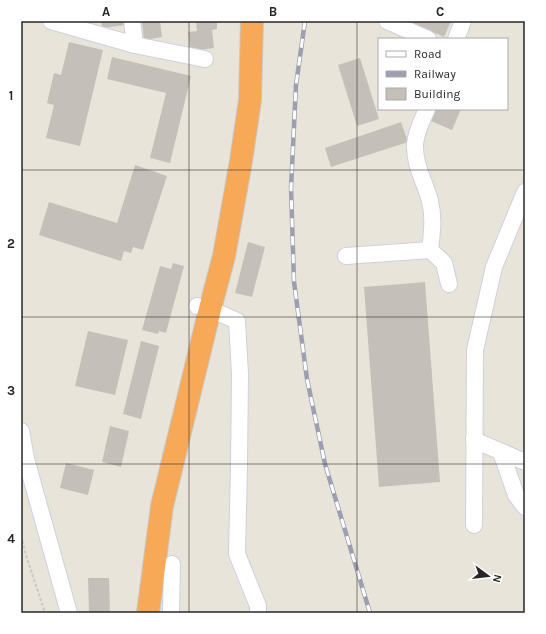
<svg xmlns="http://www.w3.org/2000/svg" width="546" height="634" viewBox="0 0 546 634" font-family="Karla,sans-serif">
	<rect width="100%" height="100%" fill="#e9e4d9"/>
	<g fill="#c4c0b9">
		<polygon points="101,21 126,21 127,25 102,28"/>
		<polygon points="142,21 160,21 162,37 144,40"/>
		<polygon points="196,21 217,21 217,29 212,30 214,48 190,51 188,32 197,31"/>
		<polygon points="408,21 451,21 444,37"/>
		<polygon points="69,42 103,50 80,146 46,138 54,105 47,103 54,73 61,75"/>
		<polygon points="112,57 191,76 170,163 150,158 166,93 107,79"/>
		<polygon points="360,58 379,119 357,126 338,65"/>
		<polygon points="436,109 461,109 452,130 431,121"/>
		<polygon points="401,122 408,142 331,167 325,148"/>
		<polygon points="135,165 167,176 143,250 133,247 131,253 124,251 121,261 39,235 49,202 117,223"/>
		<polygon points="248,242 265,247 252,297 235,293"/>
		<polygon points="173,263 184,266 166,333 159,331 158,334 142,330 160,266 171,269"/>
		<polygon points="425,282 440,482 379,487 364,287"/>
		<polygon points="88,331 128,340 115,395 75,386"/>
		<polygon points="141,341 159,346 141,419 123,414"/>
		<polygon points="110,426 129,431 121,467 102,462"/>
		<polygon points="66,463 94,470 88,495 60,488"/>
		<polygon points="88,578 109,578 110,613 89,613"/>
	</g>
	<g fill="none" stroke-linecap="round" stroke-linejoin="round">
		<g stroke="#ced0e0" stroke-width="18">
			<g id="minor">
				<polyline points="51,21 135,45 205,59"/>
				<polyline points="132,21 135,45"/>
				<polyline points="387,21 428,39"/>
				<polyline points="456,39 463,21"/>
				<path d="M427,109C422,120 416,132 415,144C414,165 425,182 430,201C434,217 432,233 430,250"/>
				<polyline points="346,256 430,250 444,263 449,284"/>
				<polyline points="197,306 210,309 237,321 240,374 239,466 237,554 258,606 258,613"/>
				<polyline points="21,431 26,459 69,613"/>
				<polyline points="474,440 525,462"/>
				<polyline points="501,452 516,495 525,507"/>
				<polyline points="474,525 475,350 494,267 525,192"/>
				<polyline points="171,613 172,564"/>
			</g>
		</g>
		<g stroke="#c7c7c7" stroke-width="24">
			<polyline id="highway" points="148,613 162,506 210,309 224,256 241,161 250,100 252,21"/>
		</g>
		<polyline stroke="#c7c7c7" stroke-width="2" stroke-dasharray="3 2" stroke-linecap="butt" points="21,536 26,555 45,613"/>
		<use href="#minor" stroke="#fff" stroke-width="16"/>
		<use href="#highway" stroke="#f7a957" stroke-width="22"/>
		<g stroke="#9c9eb1" stroke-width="4.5">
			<polyline id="rail" points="305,21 296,85 291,188 294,282 307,379 325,464 370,613"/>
		</g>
		<use href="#rail" stroke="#fff" stroke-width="3" stroke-dasharray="9" stroke-linecap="butt"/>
	</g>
	<path fill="none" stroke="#272727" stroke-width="1" stroke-opacity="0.55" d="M189,21V613M357,21V613M21,170H525M21,317H525M21,464H525"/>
	<rect width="546" height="634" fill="none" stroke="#ffffff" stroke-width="44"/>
	<rect x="378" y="38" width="130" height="72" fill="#ffffff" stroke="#a9a9a9"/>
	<rect x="386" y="51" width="20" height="6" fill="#ffffff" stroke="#a9a9a9"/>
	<text x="414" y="58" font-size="12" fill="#272727">Road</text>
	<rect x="386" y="71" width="20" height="6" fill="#9c9eb1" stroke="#a9a9a9"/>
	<text x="414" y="78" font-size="12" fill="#272727">Railway</text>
	<rect x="386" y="88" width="20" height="12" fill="#c4c0b9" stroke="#a9a9a9"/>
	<text x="414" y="98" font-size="12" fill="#272727">Building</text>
	<g transform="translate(488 576) rotate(105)" stroke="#ffffff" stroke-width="3" paint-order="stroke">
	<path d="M0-3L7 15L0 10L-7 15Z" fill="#272727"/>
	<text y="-6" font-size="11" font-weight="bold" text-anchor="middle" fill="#272727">N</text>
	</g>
	<rect x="22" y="22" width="502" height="590" fill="none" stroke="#272727" stroke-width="1.5"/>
	<g font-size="13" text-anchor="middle" font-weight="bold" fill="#272727">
		<text x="106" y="16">A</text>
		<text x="273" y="16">B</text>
		<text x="440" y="16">C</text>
		<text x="11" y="100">1</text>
		<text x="11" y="248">2</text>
		<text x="11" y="395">3</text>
		<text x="11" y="543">4</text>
	</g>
</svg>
